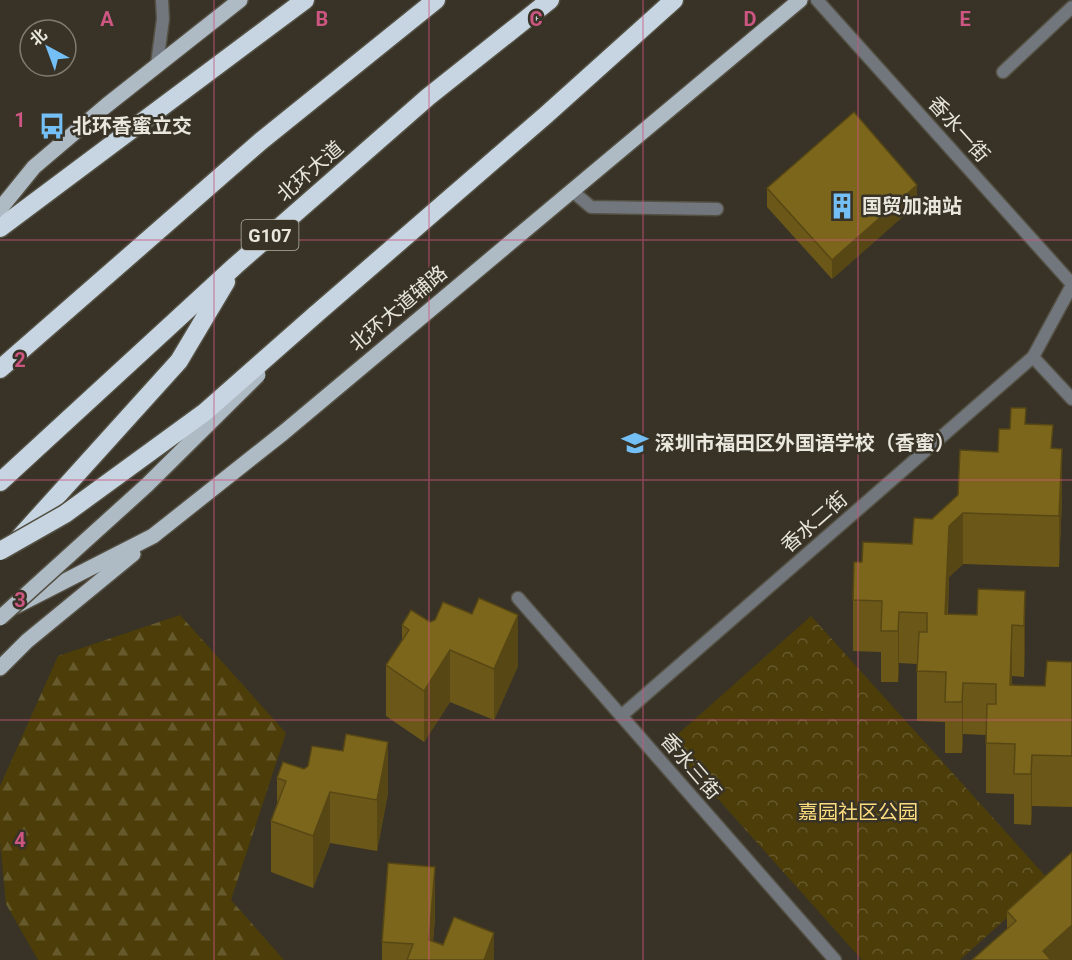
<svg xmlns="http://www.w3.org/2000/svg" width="1072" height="960" viewBox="0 0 1072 960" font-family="Roboto,'Noto Sans SC',sans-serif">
	<defs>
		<pattern id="forest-firs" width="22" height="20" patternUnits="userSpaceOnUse" patternTransform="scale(1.5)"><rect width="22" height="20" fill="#4c3d09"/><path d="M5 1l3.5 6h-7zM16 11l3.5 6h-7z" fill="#66592c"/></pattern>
		<pattern id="park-crowns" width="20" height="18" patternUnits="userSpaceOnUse" patternTransform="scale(1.5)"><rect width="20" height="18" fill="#4c3d09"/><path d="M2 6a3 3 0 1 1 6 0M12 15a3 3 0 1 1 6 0" fill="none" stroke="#66592c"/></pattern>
	</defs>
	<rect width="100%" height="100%" fill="#383326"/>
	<polygon fill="url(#forest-firs)" points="180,615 286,733 231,900 284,960 38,960 6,904 0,842 0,786 58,656"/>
	<polygon fill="url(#park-crowns)" points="811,616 1049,880 960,960 862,960 668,743"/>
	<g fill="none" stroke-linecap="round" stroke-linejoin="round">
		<g stroke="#545043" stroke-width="15">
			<g id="lane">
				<polyline points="1003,72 1072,7"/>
				<polyline points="571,190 591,207 717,209"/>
			</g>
		</g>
		<g stroke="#545043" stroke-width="15">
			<g id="street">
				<polyline points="817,0 1072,284"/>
				<polyline points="157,64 163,19 162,0"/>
				<polyline points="1072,285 1033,357 1072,399"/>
				<polyline points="518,598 835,960"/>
				<polyline points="621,716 1033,357"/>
			</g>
		</g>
		<g stroke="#545043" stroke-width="18">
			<g id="primary">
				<polyline points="0,209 34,167 107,105 240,0"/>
				<polyline points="16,606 153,536 283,433 800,0"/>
				<polyline points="0,668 27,641 133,554"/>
			</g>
		</g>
		<g stroke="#545043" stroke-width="21">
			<g id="highway">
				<polyline points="0,228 305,0"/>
				<polyline points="315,315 546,115 674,0"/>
				<polyline points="0,369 261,141 436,0"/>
				<polyline points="0,482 235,266 428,97 550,0"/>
				<polyline points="20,537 179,361 226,282"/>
			</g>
		</g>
		<use href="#lane" stroke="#71777c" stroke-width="12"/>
		<use href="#street" stroke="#71777c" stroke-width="12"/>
		<use href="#primary" stroke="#aebac4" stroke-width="15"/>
		<use href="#highway" stroke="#c6d5e1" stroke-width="18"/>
		<g stroke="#545043" stroke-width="18" stroke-linecap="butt">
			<polyline id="primary-bridge" points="0,618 147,485 258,375"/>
		</g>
		<g stroke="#545043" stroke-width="21" stroke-linecap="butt">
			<polyline id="highway-bridge" points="0,551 65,514 205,412 315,315"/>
		</g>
		<use href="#primary-bridge" stroke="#aebac4" stroke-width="15"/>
		<use href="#highway-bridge" stroke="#c6d5e1" stroke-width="18"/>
	</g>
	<g fill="#6b5818">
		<polygon points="767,188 917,204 832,279 767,207"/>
		<polygon points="1026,424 1062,499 1059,567 963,564 949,577 948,614 977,615 1025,591 1025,642 1024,677 1012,676 1012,685 1045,686 1072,662 1072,807 1032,806 1031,825 1014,824 1014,794 986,793 986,735 963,734 962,753 945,753 945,722 917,721 917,664 899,663 898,682 881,682 881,652 853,651 853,600 862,562 912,544 932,519 958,495 998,452 1010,429"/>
		<polygon points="430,622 518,666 494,720 450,702 424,742 386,716 386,665 402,641 402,625"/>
		<polygon points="308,766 388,793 377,851 330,843 313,888 271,872 271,821 277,804 277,778 304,769"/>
		<polygon points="1007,911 1072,960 1007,929"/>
		<polygon points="435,918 433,941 494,960 382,960 382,942"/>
	</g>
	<g fill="#574714">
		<polygon points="917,185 917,204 832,279 832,260"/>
		<polygon points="1062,449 1062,499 1059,567 1059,516"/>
		<polygon points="963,513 963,564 949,577 945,665 945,614 949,526"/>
		<polygon points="1025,591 1025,642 1024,677 1024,626"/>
		<polygon points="899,612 899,663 898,682 898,631"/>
		<polygon points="518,615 518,666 494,720 494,669"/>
		<polygon points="1012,625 1012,676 1010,736 1010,685"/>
		<polygon points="450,650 450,702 424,742 424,691"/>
		<polygon points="963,683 963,734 962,753 962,702"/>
		<polygon points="388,742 388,793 377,851 377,800"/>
		<polygon points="1032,755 1032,806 1031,825 1031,774"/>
		<polygon points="330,792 330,843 313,888 313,836"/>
		<polygon points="435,867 435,918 431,960 429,940"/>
		<polygon points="1072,925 1072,960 1043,960 1043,951"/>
		<polygon points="494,933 494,960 484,960"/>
	</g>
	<g fill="#7c661c" stroke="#574714" stroke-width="1.5">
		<polygon points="854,112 917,185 832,260 767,188"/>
		<polygon points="1011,408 1026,408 1025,424 1053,425 1051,448 1062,449 1059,516 963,513 949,526 945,614 977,615 978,589 1025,591 1024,626 1012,625 1010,685 1045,686 1047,661 1072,662 1072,756 1032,755 1031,774 1014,774 1015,744 986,743 987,704 996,704 996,684 963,683 962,702 945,702 946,672 917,671 919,632 927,632 927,613 899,612 898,631 881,631 882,601 853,600 854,562 862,562 863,542 912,544 914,518 932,519 958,495 960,450 998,452 999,429 1010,429"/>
		<polygon points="479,598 518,615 494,669 450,650 424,691 386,665 409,630 402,625 411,610 430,622 435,620 443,602 472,614"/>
		<polygon points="346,734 388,742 377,800 330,792 313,836 271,821 286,781 277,778 283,762 304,769 308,766 312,746 343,751"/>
		<polygon points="1072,852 1072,925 1043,951 1051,960 972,960 1016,921 1007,911"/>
		<polygon points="388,863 435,867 429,940 443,945 454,917 494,933 484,960 407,960 413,944 382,942"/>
	</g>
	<path fill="none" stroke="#cd5682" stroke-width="1.5" stroke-opacity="0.55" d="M214,0V960M429,0V960M643,0V960M858,0V960M0,240H1072M0,480H1072M0,720H1072"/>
	<defs>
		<g id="bus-bare" transform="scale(2.07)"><path d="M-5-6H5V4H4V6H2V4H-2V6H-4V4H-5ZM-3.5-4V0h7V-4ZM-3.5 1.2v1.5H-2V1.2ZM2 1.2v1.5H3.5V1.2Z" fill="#74c0f6" stroke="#383326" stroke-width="2.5" paint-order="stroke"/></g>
		<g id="building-bare" transform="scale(2.07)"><path d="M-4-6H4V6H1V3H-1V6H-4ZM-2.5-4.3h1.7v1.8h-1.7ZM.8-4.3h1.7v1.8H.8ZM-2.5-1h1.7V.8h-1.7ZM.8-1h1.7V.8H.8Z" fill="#74c0f6" stroke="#383326" stroke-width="2.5" paint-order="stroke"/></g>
		<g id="school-bare" transform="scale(2.07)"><path d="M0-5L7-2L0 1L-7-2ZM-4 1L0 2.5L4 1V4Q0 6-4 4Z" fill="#74c0f6" stroke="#383326" stroke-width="2.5" paint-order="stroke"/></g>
	</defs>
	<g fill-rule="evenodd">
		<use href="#bus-bare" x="52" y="126"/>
		<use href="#building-bare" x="842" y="206"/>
		<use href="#school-bare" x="635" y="443"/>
	</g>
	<g text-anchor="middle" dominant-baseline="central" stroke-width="5" stroke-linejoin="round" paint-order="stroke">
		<rect fill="#383326" stroke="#b3b0a6" stroke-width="1.5" x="241.5" y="220" width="57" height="30" rx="4.5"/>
		<g font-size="18" font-weight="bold" fill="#e8e6dd">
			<text x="270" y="235">G107</text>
		</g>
		<g font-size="20" font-weight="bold" fill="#e8e6dd" stroke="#383326" text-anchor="start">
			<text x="72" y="126">北环香蜜立交</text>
			<text x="862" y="206">国贸加油站</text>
			<text x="655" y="443">深圳市福田区外国语学校（香蜜）</text>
		</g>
		<g font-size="20" fill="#e8e6dd" stroke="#383326">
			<text transform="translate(959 129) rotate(48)">香水一街</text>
			<text transform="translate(310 171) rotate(-41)">北环大道</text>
			<text transform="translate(398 308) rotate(-40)">北环大道辅路</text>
			<text transform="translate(814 522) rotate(-41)">香水二街</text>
			<text transform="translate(691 766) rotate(49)">香水三街</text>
		</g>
		<g font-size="20" fill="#fbdc7f" stroke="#383326">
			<text x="858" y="812">嘉园社区公园</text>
		</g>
	</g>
	<g font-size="20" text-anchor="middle" font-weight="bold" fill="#cd5682" stroke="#383326" stroke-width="5" stroke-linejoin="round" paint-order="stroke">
		<text x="107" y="26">A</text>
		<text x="322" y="26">B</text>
		<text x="536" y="26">C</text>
		<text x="750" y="26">D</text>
		<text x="965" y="26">E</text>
		<text x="20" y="127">1</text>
		<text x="20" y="367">2</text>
		<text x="20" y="607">3</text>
		<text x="20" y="847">4</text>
	</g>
	<g transform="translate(48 48) rotate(319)"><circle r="28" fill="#383326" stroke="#7e7b6f" stroke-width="1.5"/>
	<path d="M0-4.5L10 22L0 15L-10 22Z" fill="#74c0f6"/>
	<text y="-9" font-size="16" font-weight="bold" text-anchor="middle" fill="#e8e6dd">北</text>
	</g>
</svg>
